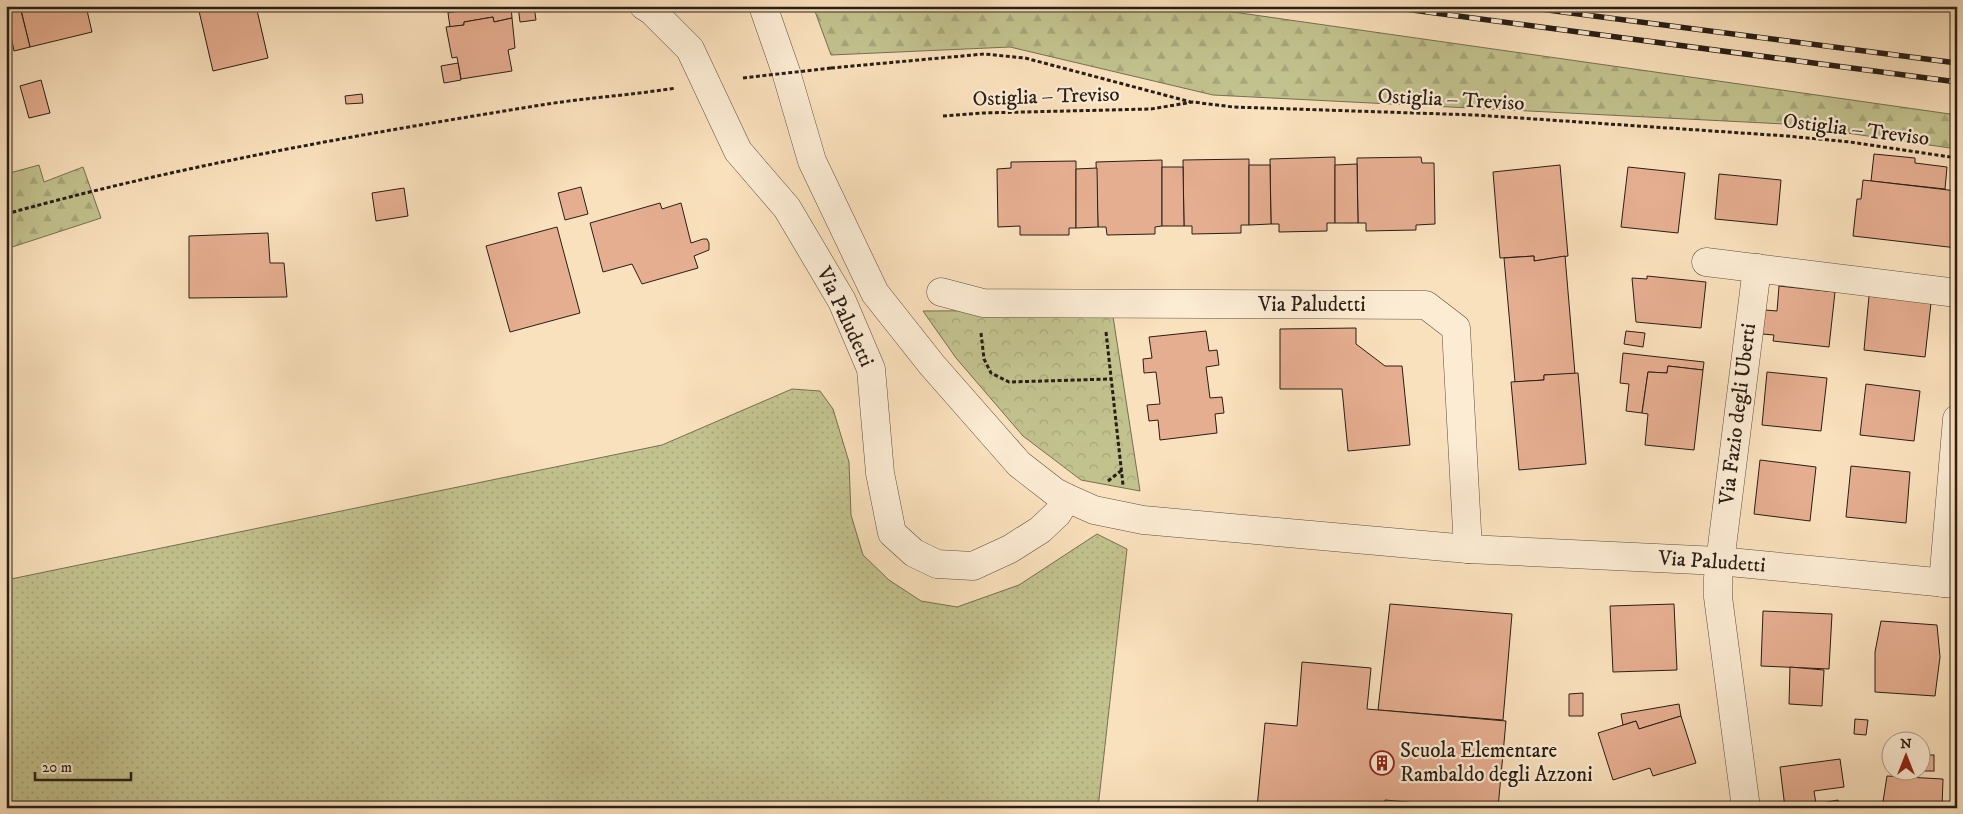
<svg xmlns="http://www.w3.org/2000/svg" width="1963" height="814" viewBox="0 0 1963 814" font-family="'IM FELL DW Pica',serif">
	<defs>
		<pattern id="grass-dots" width="8" height="8" patternUnits="userSpaceOnUse" patternTransform="scale(1.25)"><rect width="8" height="8" fill="#c2c28e"/><path d="M2 2h.1M6 6h.1" fill="none" stroke="#a7a67a" stroke-width="1.8" stroke-linecap="round"/></pattern>
		<pattern id="forest-firs" width="22" height="20" patternUnits="userSpaceOnUse" patternTransform="scale(1.25)"><rect width="22" height="20" fill="#c2c28e"/><path d="M5 1l3.5 6h-7zM16 11l3.5 6h-7z" fill="#a7a67a"/></pattern>
		<pattern id="park-crowns" width="20" height="18" patternUnits="userSpaceOnUse" patternTransform="scale(1.25)"><rect width="20" height="18" fill="#c2c28e"/><path d="M2 6a3 3 0 1 1 6 0M12 15a3 3 0 1 1 6 0" fill="none" stroke="#a7a67a"/></pattern>
	</defs>
	<rect width="100%" height="100%" fill="#fae1bd"/>
	<filter id="stains"><feTurbulence type="fractalNoise" baseFrequency=".004" numOctaves="4"/><feColorMatrix values="0 0 0 0 .2 0 0 0 0 .09 0 0 0 0 .02 0 0 0 .5 -.17"/></filter>
	<radialGradient id="worn" r=".72"><stop offset=".6" stop-color="#630" stop-opacity="0"/><stop offset="1" stop-color="#630" stop-opacity=".3"/></radialGradient>
	<polygon fill="url(#grass-dots)" stroke="#757052" points="792,389 820,391 833,409 849,462 851,515 863,555 889,580 921,601 957,607 1019,585 1097,534 1127,549 1098,808 6,808 6,580 662,445"/>
	<g fill="url(#forest-firs)" stroke="#757052">
		<polygon points="813,6 1191,6 1957,115 1957,149 1785,124 1213,95 1010,47 831,55"/>
		<polygon points="39,165 44,182 83,167 101,218 6,249 6,174"/>
	</g>
	<polygon fill="url(#park-crowns)" stroke="#757052" points="1112,310 1140,491 1081,480 1023,436 956,358 923,311"/>
	<g fill="#e6ae91" stroke="#281e16">
		<polygon points="20,6 86,6 92,32 30,47"/>
		<polygon points="219,6 256,6 268,58 213,71 199,11"/>
		<polygon points="447,6 473,6 473,8 448,13"/>
		<polygon points="487,6 511,6 512,18 494,22 493,17 464,22 464,25 450,27 448,13"/>
		<polygon points="518,6 534,6 536,20 520,22"/>
		<polygon points="20,7 30,47 14,51 6,10"/>
		<polygon points="493,17 494,22 512,18 515,48 508,50 512,71 461,79 457,57 452,58 446,27 464,25 464,22"/>
		<polygon points="458,63 461,80 444,83 441,66"/>
		<polygon points="41,80 50,113 29,118 20,86"/>
		<polygon points="362,94 363,103 346,104 345,96"/>
		<polygon points="1874,154 1915,158 1915,163 1947,167 1945,189 1871,181"/>
		<polygon points="1335,157 1335,223 1327,223 1327,231 1279,232 1279,224 1271,224 1270,159"/>
		<polygon points="1421,157 1422,163 1434,163 1435,224 1416,225 1416,230 1366,231 1366,223 1358,223 1357,158"/>
		<polygon points="1249,159 1249,225 1241,225 1241,233 1192,234 1192,226 1184,226 1183,160"/>
		<polygon points="1162,160 1162,226 1155,227 1155,234 1107,235 1106,227 1098,227 1096,162"/>
		<polygon points="1076,161 1076,228 1069,228 1069,235 1020,235 1020,226 998,227 997,169 1011,168 1011,162"/>
		<polygon points="1357,164 1358,223 1335,223 1335,165"/>
		<polygon points="1249,165 1270,165 1271,224 1249,225"/>
		<polygon points="1560,165 1568,256 1534,261 1534,256 1500,258 1493,172"/>
		<polygon points="1162,167 1183,167 1184,226 1162,226"/>
		<polygon points="1628,167 1685,173 1678,233 1621,227"/>
		<polygon points="1097,168 1098,227 1076,228 1076,169"/>
		<polygon points="1719,174 1781,180 1777,225 1715,219"/>
		<polygon points="1863,180 1957,191 1957,248 1853,236 1857,199 1861,199"/>
		<polygon points="581,187 588,214 565,220 558,193"/>
		<polygon points="404,188 408,216 376,221 372,193"/>
		<polygon points="660,203 662,209 681,203 691,243 703,239 707,239 709,243 709,250 694,256 698,268 642,284 632,264 603,272 590,223"/>
		<polygon points="557,227 580,313 510,332 486,246"/>
		<polygon points="268,233 270,263 284,263 287,297 189,298 189,236"/>
		<polygon points="1534,256 1534,261 1565,256 1575,374 1544,375 1544,380 1515,382 1504,258"/>
		<polygon points="1647,276 1706,282 1701,328 1636,322 1632,278 1647,279"/>
		<polygon points="1779,286 1835,292 1829,347 1773,341 1774,335 1762,334 1765,310 1777,311"/>
		<polygon points="1869,296 1931,303 1925,357 1864,350"/>
		<polygon points="1356,328 1356,344 1385,366 1402,366 1410,445 1348,451 1342,389 1280,389 1280,329"/>
		<polygon points="1206,331 1209,351 1217,350 1219,365 1206,367 1210,398 1222,397 1224,413 1215,414 1217,433 1160,440 1158,420 1149,421 1147,405 1160,404 1156,372 1144,373 1143,359 1152,358 1149,337"/>
		<polygon points="1626,331 1645,333 1643,347 1624,344"/>
		<polygon points="1623,353 1704,362 1703,370 1668,366 1667,373 1648,372 1642,413 1626,411 1629,384 1620,383"/>
		<polygon points="1668,366 1703,370 1694,450 1645,445 1648,414 1642,413 1648,372 1667,373"/>
		<polygon points="1767,372 1827,378 1821,431 1762,425"/>
		<polygon points="1578,373 1586,464 1519,470 1511,382 1544,380 1544,375"/>
		<polygon points="1866,384 1920,391 1914,441 1860,435"/>
		<polygon points="1760,460 1816,467 1810,521 1754,514"/>
		<polygon points="1851,466 1910,472 1906,523 1846,517"/>
		<polygon points="1390,604 1512,614 1503,720 1378,710"/>
		<polygon points="1674,604 1677,670 1613,672 1610,606"/>
		<polygon points="1763,611 1832,614 1829,669 1761,666"/>
		<polygon points="1881,621 1937,625 1940,657 1935,696 1875,692 1875,652"/>
		<polygon points="1302,662 1371,668 1367,709 1506,721 1498,808 1472,808 1385,800 1385,808 1257,808 1265,723 1297,726"/>
		<polygon points="1790,667 1824,670 1822,706 1789,704"/>
		<polygon points="1583,693 1583,716 1569,716 1569,694"/>
		<polygon points="1679,704 1681,716 1639,729 1636,721 1623,725 1621,714"/>
		<polygon points="1681,716 1696,763 1653,776 1650,768 1613,780 1598,733 1636,721 1639,729"/>
		<polygon points="1855,719 1868,720 1866,735 1854,734"/>
		<rect x="1920" y="755" width="14" height="16"/>
		<polygon points="1840,759 1844,787 1814,791 1816,804 1785,808 1780,767"/>
		<polygon points="1887,776 1943,779 1942,808 1882,808"/>
		<polygon points="1838,800 1839,808 1786,808 1816,804"/>
		<polygon points="1608,805 1608,808 1578,808 1578,806"/>
	</g>
	<g fill="none" stroke-linecap="round" stroke-linejoin="round">
		<g stroke="#5c4f40" stroke-width="29">
			<g id="street">
				<polyline points="644,6 652,11 690,49 738,151 787,208 842,301 871,369 880,473 892,533 914,553 937,564 973,566 1010,549 1040,530 1057,514 1067,498"/>
				<polyline points="763,6 786,72 812,161 875,293 932,365 1019,464 1055,492 1067,498 1094,510 1143,520 1468,549 1719,561 1957,584"/>
				<polyline points="1706,262 1957,293"/>
				<polyline points="941,292 983,303 1426,305 1456,328 1468,549"/>
				<polyline points="1943,583 1957,419"/>
				<polyline points="1746,808 1718,597 1718,578 1757,268"/>
			</g>
		</g>
		<g stroke="#281e16" stroke-width="3" stroke-dasharray="4 2.5" stroke-linecap="butt">
			<polyline points="831,68 984,54 1025,58 1191,102"/>
			<polyline points="943,116 982,113 1151,109 1193,102 1233,107 1475,115 1787,136 1850,142 1957,158"/>
			<path d="M6,214C181,165 362,134 541,105C585,98 631,95 676,88"/>
			<polyline points="1106,332 1123,485"/>
			<polyline points="981,333 984,359 991,373 1009,382 1111,379"/>
			<polyline points="1108,481 1122,470"/>
		</g>
		<use href="#street" stroke="#fcecd4" stroke-width="28"/>
		<g stroke="#281e16" stroke-width="5.5">
			<g id="rail">
				<polyline points="1382,6 1957,82"/>
				<polyline points="1517,6 1957,63"/>
			</g>
		</g>
		<use href="#rail" stroke="#fcecd4" stroke-width="4" stroke-dasharray="11" stroke-linecap="butt"/>
		<polyline stroke="#281e16" stroke-width="3" stroke-dasharray="4 2.5" stroke-linecap="butt" points="743,78 831,68"/>
	</g>
	<defs>
		<g id="building-ring" transform="scale(1.25)"><circle r="9.5" fill="#fcecd4" stroke="#8f2418" stroke-width="1.5"/><path d="M-4-6H4V6H1V3H-1V6H-4ZM-2.5-4.3h1.7v1.8h-1.7ZM.8-4.3h1.7v1.8H.8ZM-2.5-1h1.7V.8h-1.7ZM.8-1h1.7V.8H.8Z" fill="#8f2418"/></g>
	</defs>
	<g fill-rule="evenodd">
		<use href="#building-ring" x="1382" y="763"/>
	</g>
	<g text-anchor="middle" dominant-baseline="central" stroke-width="4.5" stroke-linejoin="round" paint-order="stroke">
		<g font-size="21" fill="#281e16" stroke="#fcecd4">
			<text transform="translate(1046 97) rotate(-2)">Ostiglia – Treviso</text>
			<text transform="translate(1451 100) rotate(3)">Ostiglia – Treviso</text>
			<text transform="translate(1856 130) rotate(7)">Ostiglia – Treviso</text>
			<text x="1312" y="305">Via Paludetti</text>
			<text transform="translate(845 317) rotate(65)">Via Paludetti</text>
			<text transform="translate(1738 414) rotate(-83)">Via Fazio degli Uberti</text>
			<text transform="translate(1712 562) rotate(4)">Via Paludetti</text>
		</g>
		<g font-size="21" fill="#281e16" stroke="#fcecd4" text-anchor="start">
			<text x="1400" y="751">Scuola Elementare<tspan x="1400" dy="24">Rambaldo degli Azzoni</tspan></text>
		</g>
	</g>
	<rect width="1963" height="814" fill="none" stroke="#fae1bd" stroke-width="25"/>
	<rect x="8" y="8" width="1948" height="799" fill="none" stroke="#281e16" stroke-width="2.5"/>
	<rect x="12" y="12" width="1938" height="789" fill="none" stroke="#281e16"/>
	<g transform="translate(1906 756)"><circle r="24" fill="#fcecd4" stroke="#a79a88"/>
	<path d="M0-4L9 19L0 12L-9 19Z" fill="#8f2418"/>
	<text y="-8" font-size="14" font-weight="bold" text-anchor="middle" fill="#281e16">N</text>
	</g>
	<path d="M35 772v8h96v-8" fill="none" stroke="#281e16" stroke-width="2.5"/>
	<text x="42" y="772" font-size="15" fill="#281e16" stroke="#fcecd4" stroke-width="4" paint-order="stroke">20 m</text>
	<rect width="100%" height="100%" filter="url(#stains)"/>
	<rect width="100%" height="100%" fill="url(#worn)"/>
</svg>
